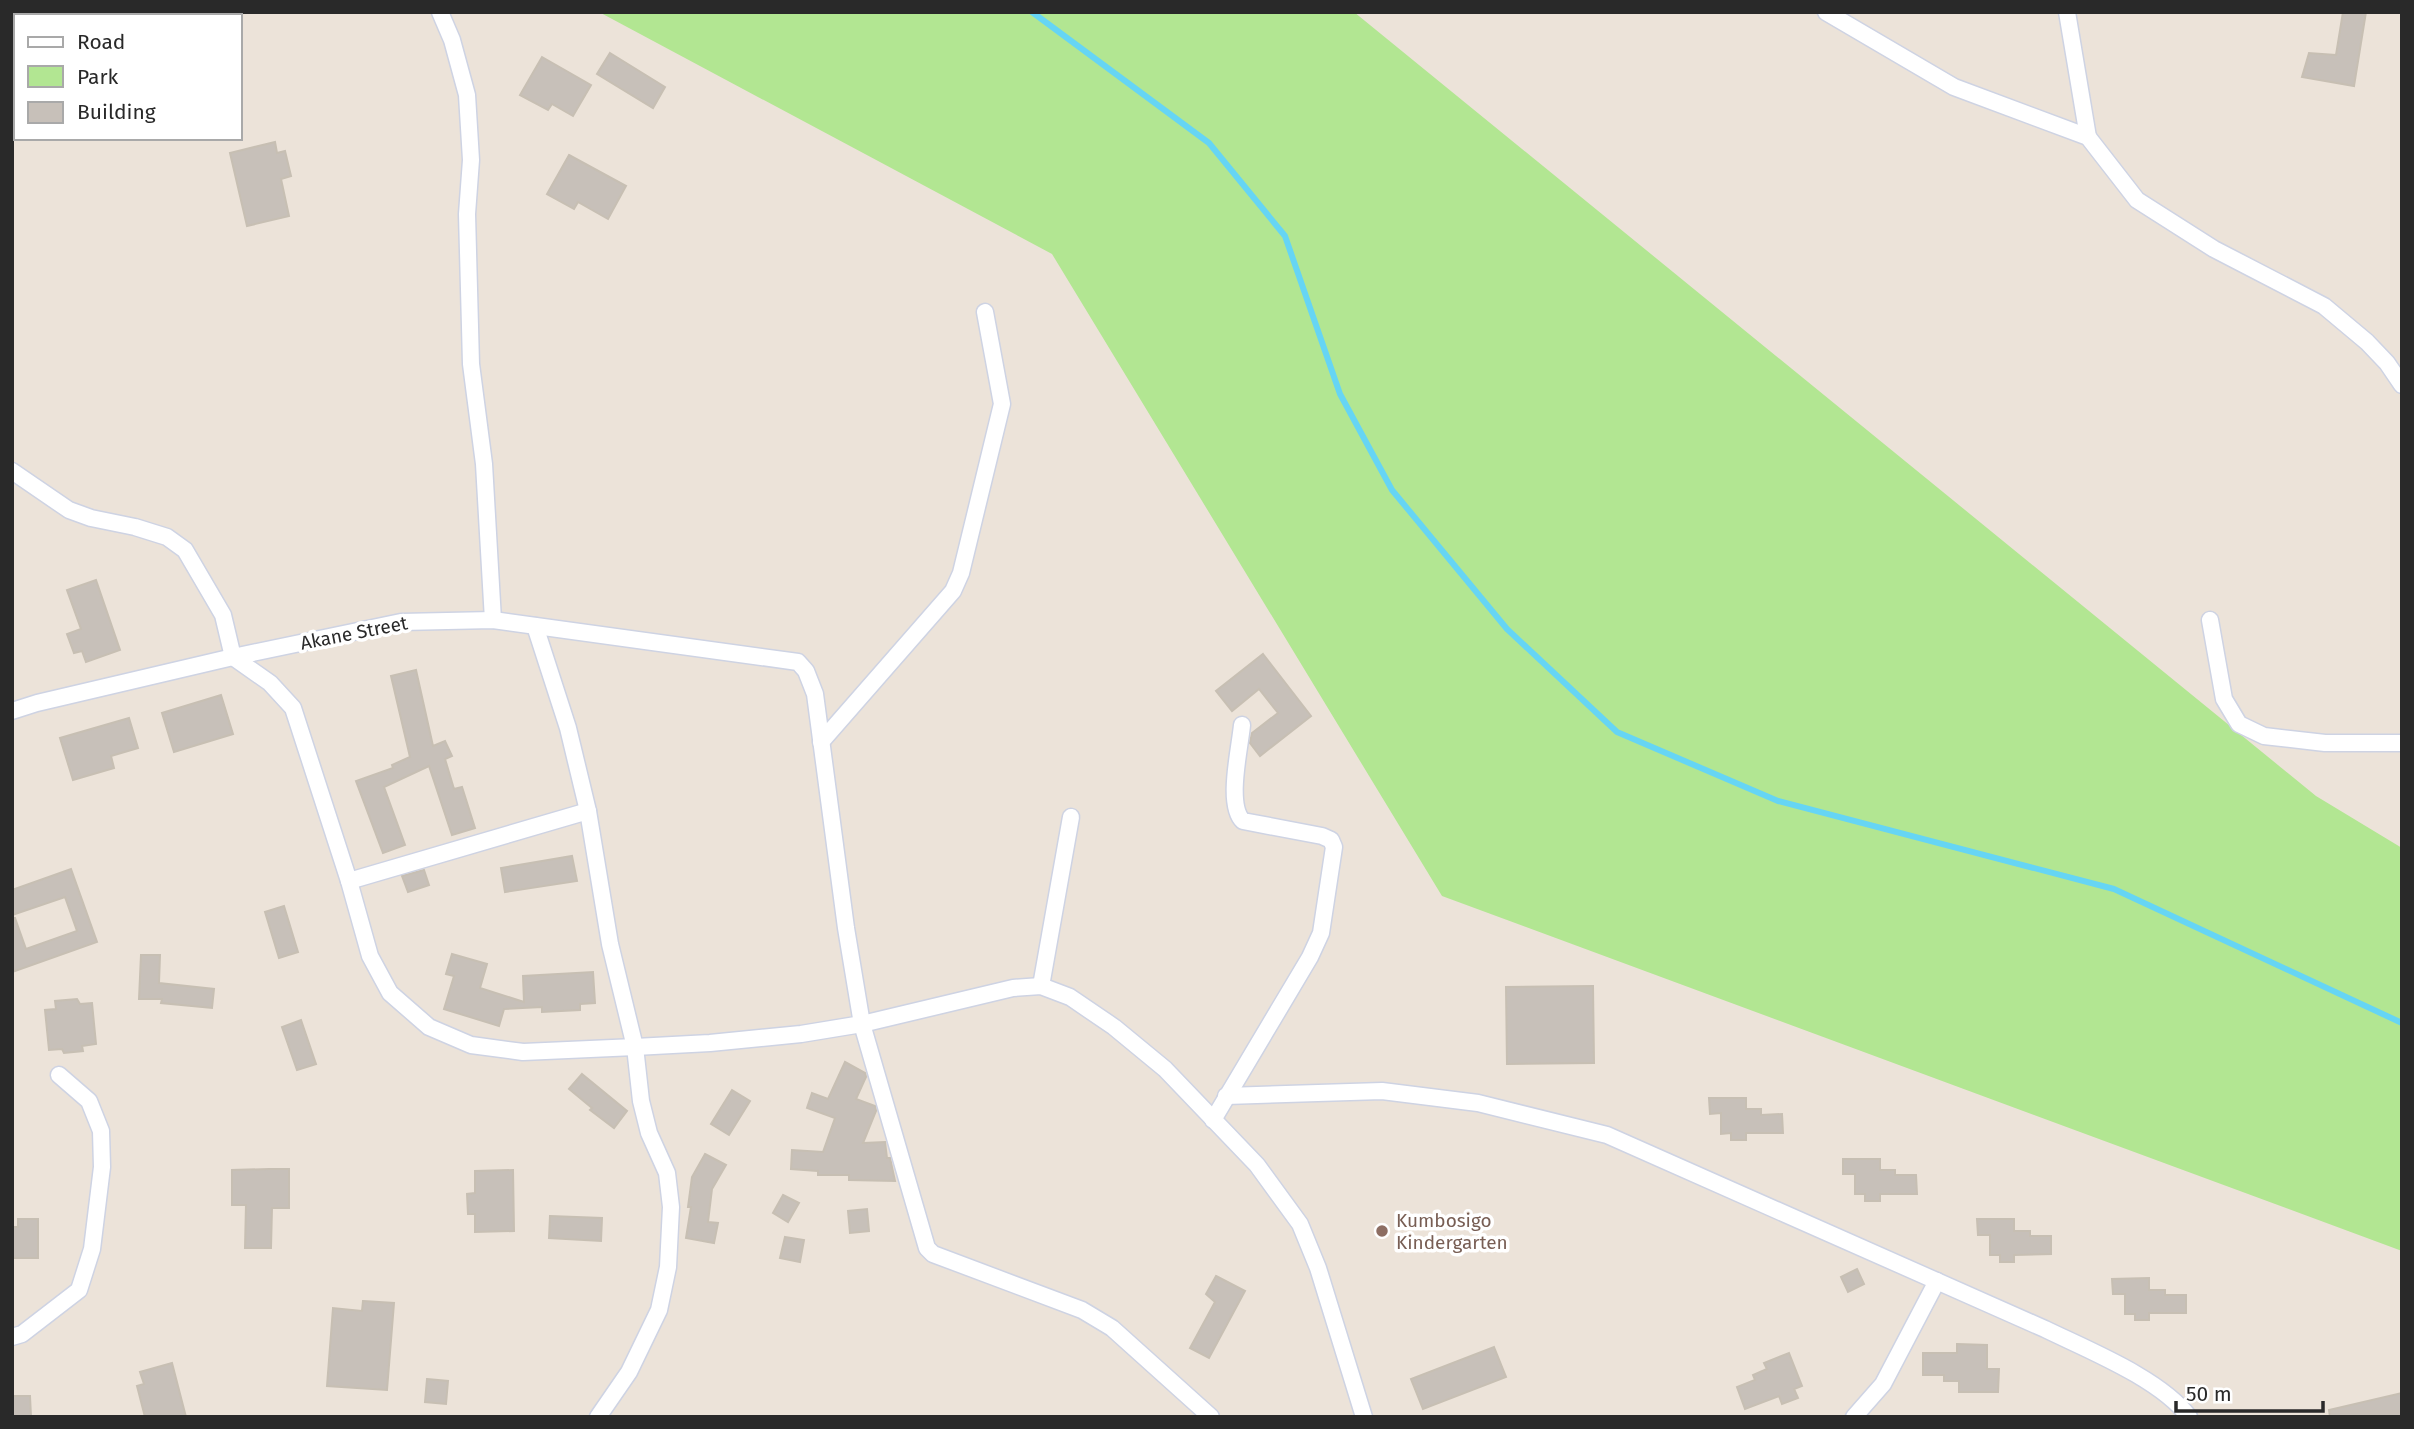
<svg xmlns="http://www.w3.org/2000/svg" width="2414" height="1429" viewBox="0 0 2414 1429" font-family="'Fira Sans',sans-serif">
	<rect width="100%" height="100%" fill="#ece3d9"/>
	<polygon fill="#b2e692" points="599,12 1354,12 2316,796 2402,848 2402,1251 1442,896 1052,254"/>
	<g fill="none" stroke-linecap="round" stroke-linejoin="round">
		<polyline stroke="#66d5f4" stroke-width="6" points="1032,12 1209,143 1285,236 1340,394 1392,490 1507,629 1617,732 1778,801 2114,889 2402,1023"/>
	</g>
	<g fill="#c7c0b9" stroke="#c7bfb3" stroke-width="2">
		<polygon points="2343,12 2366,12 2354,86 2302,77 2309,53 2336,55"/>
		<polygon points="610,53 665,87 653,108 597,74"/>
		<polygon points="542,57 591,85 573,116 552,104 548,110 520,95"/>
		<polygon points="275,142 277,153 285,151 291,176 281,179 289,216 247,226 230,153"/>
		<polygon points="569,155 626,186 608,219 578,202 574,209 547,194"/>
		<polygon points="96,580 120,650 86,662 82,651 74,653 67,634 81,629 67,590"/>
		<polygon points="1263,654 1311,716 1260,756 1250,743 1252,733 1278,713 1259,689 1232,711 1216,691"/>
		<polygon points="416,670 433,746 445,741 452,756 445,759 454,789 462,787 475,828 452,835 429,766 384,787 405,845 383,853 356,781 393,768 392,765 410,757 391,676"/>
		<polygon points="221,695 233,734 174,752 162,713"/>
		<polygon points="129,718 138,748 111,756 114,768 73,780 60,738"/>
		<polygon points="572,856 577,881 505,892 501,868"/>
		<polygon points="71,869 97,942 12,972 12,918 15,918 26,949 77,931 65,897 12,915 12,890"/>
		<polygon points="424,870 429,885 408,892 402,876"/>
		<polygon points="284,906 298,952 279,958 265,912"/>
		<polygon points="452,954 487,964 480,988 524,1002 523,976 593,972 595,1003 580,1004 580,1010 542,1012 542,1007 504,1009 499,1026 444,1009 454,976 446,974"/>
		<polygon points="141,955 160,955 159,983 214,989 212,1008 161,1003 162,999 139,999"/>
		<polygon points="1593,986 1594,1063 1507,1064 1506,987"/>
		<polygon points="77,999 80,1004 92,1003 96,1044 82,1046 83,1051 64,1053 62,1049 49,1050 45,1010 56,1009 55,1001"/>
		<polygon points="301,1020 316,1064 297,1070 282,1027"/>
		<polygon points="845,1062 865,1073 866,1077 856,1099 875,1106 876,1111 863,1143 885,1142 887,1158 890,1158 895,1181 849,1180 849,1175 818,1175 818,1171 791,1169 792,1150 823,1152 835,1118 807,1108 812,1093 828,1099"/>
		<polygon points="582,1074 627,1111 614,1128 590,1110 592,1108 569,1089"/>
		<polygon points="732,1090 750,1101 729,1135 711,1124"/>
		<polygon points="1709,1098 1746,1098 1746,1109 1761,1109 1761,1115 1782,1114 1783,1133 1746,1133 1746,1140 1731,1140 1731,1133 1721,1134 1721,1113 1710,1114"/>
		<polygon points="705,1154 726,1165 712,1189 708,1222 718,1223 714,1243 686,1238 691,1207 688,1207 692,1177"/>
		<polygon points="1843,1159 1880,1159 1880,1170 1895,1170 1895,1175 1916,1175 1917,1194 1880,1194 1880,1201 1865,1201 1865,1194 1855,1194 1855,1174 1843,1174"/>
		<polygon points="269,1169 289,1169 289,1208 272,1208 271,1248 245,1248 246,1205 232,1205 232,1170"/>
		<polygon points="513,1170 514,1231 475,1232 475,1214 468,1214 467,1194 475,1193 475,1171"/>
		<polygon points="783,1195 799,1203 788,1222 773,1213"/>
		<polygon points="867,1209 869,1231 850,1233 848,1211"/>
		<polygon points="550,1216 602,1218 601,1241 549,1238"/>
		<polygon points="18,1219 38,1219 38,1258 12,1258 12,1227 18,1227"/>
		<polygon points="1977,1219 2014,1219 2014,1231 2030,1231 2030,1236 2051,1236 2051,1254 2014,1255 2014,1262 2000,1262 2000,1255 1990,1255 1990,1235 1978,1235"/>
		<polygon points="785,1237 804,1240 800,1262 780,1258"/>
		<polygon points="1857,1269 1864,1284 1848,1292 1841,1277"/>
		<polygon points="1216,1276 1245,1291 1209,1358 1190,1348 1215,1302 1206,1294"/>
		<polygon points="2149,1278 2149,1290 2165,1290 2165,1295 2186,1295 2186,1313 2149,1313 2149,1320 2135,1320 2135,1314 2125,1314 2125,1294 2113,1294 2112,1279"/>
		<polygon points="363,1301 394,1303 387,1390 327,1386 333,1308 362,1311"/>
		<polygon points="1957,1344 1987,1345 1987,1369 1999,1369 1998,1392 1959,1392 1959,1381 1944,1381 1944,1375 1923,1375 1923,1353 1957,1353"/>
		<polygon points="1494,1347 1506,1377 1423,1409 1411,1379"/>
		<polygon points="1789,1353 1802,1386 1794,1389 1798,1398 1782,1404 1779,1396 1745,1409 1737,1387 1755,1380 1753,1375 1767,1369 1764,1363"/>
		<polygon points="172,1363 186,1417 145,1417 137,1386 144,1384 140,1372"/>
		<polygon points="427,1379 448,1381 446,1404 425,1402"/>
		<polygon points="2402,1393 2402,1417 2330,1417 2329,1410"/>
		<polygon points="12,1396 30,1396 31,1417 12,1417"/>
	</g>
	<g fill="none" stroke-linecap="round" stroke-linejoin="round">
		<g stroke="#ced3e3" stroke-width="19">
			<g id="street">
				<polyline points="440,12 452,40 467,95 471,160 467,214 471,364 484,464 493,620"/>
				<polyline points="1826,12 1954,87 2088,137 2137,200 2214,249 2324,306 2367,342 2387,363 2402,385"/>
				<polyline points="2067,12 2088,137"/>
				<polyline points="12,471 69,510 91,518 135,527 167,537 185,550 223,615 233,657 270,683 293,708 349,881 370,956 390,993 429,1027 471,1045 523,1052 635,1047 710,1043 801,1034 862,1024 1013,988 1041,986 1070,997 1114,1027 1165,1069 1257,1165 1300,1224 1318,1268 1364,1417"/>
				<polyline points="2210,620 2224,699 2239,724 2264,736 2325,743 2402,743"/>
				<polyline points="535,626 568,728 588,811 610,944 635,1047 641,1101 649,1133 667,1173 671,1207 668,1267 659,1310 629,1372 598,1417"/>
				<polyline points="12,711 37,703 233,657 401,622 493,620 798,662 806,671 815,694 846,928 862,1024 927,1248 933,1254 1082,1310 1112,1328 1211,1417"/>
				<polyline points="821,742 953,591 961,573 1002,404 985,312"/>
				<polyline points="349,881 588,811"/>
				<polyline points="1041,986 1071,817"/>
				<path d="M1226,1096L1382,1091L1478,1103L1607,1135L2045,1329C2088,1350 2161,1379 2189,1417"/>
				<path d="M1213,1120L1310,957L1321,933L1334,847L1331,840L1322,836L1243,821C1226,805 1240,748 1242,725"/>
				<polyline points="12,1337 22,1334 79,1290 92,1249 102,1167 101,1131 89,1101 59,1075"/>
				<polyline points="1854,1417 1883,1384 1937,1281"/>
			</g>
		</g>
		<use href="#street" stroke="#fff" stroke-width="16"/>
	</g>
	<circle fill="#8d6e63" stroke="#fff" stroke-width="2.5" cx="1382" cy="1231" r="7"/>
	<g text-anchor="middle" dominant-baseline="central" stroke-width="7" stroke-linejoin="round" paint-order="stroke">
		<g font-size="19" fill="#292929" stroke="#fff">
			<text transform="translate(354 633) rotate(-11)">Akane Street</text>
		</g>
		<g font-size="19" fill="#785e54" stroke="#fff" text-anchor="start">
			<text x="1396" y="1220">Kumbosigo<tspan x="1396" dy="22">Kindergarten</tspan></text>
		</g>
	</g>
	<rect width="2414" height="1429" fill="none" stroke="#292929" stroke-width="28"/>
	<rect x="14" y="14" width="228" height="126" fill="#ffffff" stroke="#a9a9a9" stroke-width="2"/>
	<rect x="28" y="37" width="35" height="10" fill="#ffffff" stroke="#a9a9a9" stroke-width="2"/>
	<text x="77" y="49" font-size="21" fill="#292929">Road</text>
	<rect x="28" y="66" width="35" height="21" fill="#b2e692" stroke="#a9a9a9" stroke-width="2"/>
	<text x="77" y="84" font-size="21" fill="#292929">Park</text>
	<rect x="28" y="102" width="35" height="21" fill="#c7c0b9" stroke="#a9a9a9" stroke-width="2"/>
	<text x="77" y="119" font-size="21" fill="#292929">Building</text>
	<path d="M2176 1401v10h147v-10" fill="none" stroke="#292929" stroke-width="3.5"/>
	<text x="2186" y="1401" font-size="21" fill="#292929" stroke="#ffffff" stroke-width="5" paint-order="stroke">50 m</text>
</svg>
